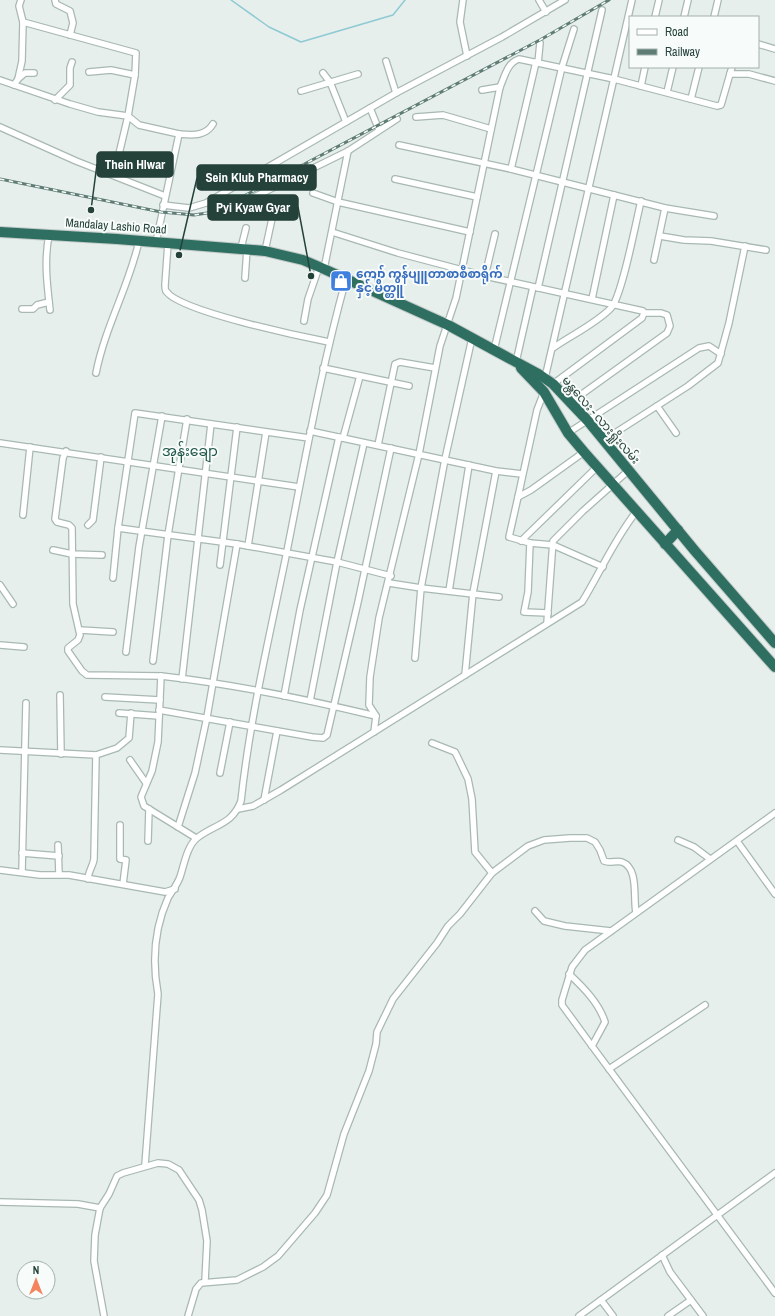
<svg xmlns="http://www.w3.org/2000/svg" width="775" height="1316" viewBox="0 0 775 1316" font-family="'Archivo Narrow','Noto Sans Myanmar',sans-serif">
	<rect width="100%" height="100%" fill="#e6efeb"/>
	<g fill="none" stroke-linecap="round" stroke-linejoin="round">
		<polyline stroke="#8ec9d4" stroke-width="1.5" points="231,0 269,27 301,42 393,15 405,0"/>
		<g stroke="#a8b8b2" stroke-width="8">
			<g id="street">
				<polyline points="55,0 56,4 70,11 73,23 70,35"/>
				<polyline points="463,0 460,22 467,56"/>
				<polyline points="539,0 546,12"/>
				<polyline points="655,17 659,0"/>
				<polyline points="684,17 688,0"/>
				<polyline points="714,17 718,0"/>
				<polyline points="23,22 136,53 135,75 128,116 114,175"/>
				<polyline points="758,44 775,49"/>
				<polyline points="386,61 396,93"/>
				<polyline points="538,63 540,43"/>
				<polyline points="89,72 111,70 135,75"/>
				<polyline points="323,73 330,82 346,122"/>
				<polyline points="730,74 749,74 775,81"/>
				<polyline points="18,79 25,73 34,73"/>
				<polyline points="0,80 70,104 98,112 128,116 139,125 179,134 156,242"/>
				<polyline points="14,85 18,79 22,61 23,22 19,6 21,0"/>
				<polyline points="641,86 645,67"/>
				<polyline points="482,90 500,87"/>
				<polyline points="301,91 358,74"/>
				<polyline points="667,92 673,67"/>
				<polyline points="691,99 699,67"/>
				<polyline points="55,100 70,85 70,68 72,62"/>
				<polyline points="370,108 379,130"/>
				<polyline points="416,117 443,115 491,129"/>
				<polyline points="0,127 76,161 165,196"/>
				<path d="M179,134C192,135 205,137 213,124"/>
				<polyline points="399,145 511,169 665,208 714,216"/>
				<polyline points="511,169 536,62"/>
				<polyline points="395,179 477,197"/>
				<polyline points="313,193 338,202 470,232"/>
				<polyline points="244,202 348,151 397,119"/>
				<polyline points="163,205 189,208 206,203 396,93 502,37 565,0"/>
				<polyline points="332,232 398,253 485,276 643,311 644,313 642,318 553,384"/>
				<path d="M49,235C44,260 47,284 50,310"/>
				<polyline points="660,236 684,240 711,241 766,250"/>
				<path d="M168,243L165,285C165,286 165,291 166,291C178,311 303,337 329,342"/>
				<polyline points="241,248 246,228"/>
				<polyline points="265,251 273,214"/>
				<polyline points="654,260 665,208"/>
				<polyline points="324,269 348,151"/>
				<polyline points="485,276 495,234"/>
				<polyline points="245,278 247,249"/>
				<polyline points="538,288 602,10"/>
				<polyline points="592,299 614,195"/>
				<polyline points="22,309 33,309 37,305 49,302"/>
				<polyline points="304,321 308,299 319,267"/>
				<path d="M553,348C570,336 597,323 611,308C622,297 636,221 641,201"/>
				<polyline points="494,350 562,67 574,29"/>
				<polyline points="516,362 533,287"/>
				<polyline points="323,368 409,386"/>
				<path d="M96,373C105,327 129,286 139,241"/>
				<polyline points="545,378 632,0"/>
				<polyline points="544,392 537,410 518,497 531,490 584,452"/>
				<polyline points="571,402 667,333 670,326 667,315 661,313 644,313"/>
				<polyline points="657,406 676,433"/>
				<polyline points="310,431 496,471 522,474"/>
				<polyline points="568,433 699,348 709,346 721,354"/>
				<polyline points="343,438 360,376"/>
				<polyline points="604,440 688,386 718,363 729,323 745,246"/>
				<polyline points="0,443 299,487"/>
				<polyline points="378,445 395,364 400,362 435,368"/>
				<polyline points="66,451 63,458 55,519 57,522 69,525 72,528 73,604 80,635 78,640 68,648 68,651 82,671 87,675 161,676 158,742 152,771 141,797 144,806 196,838"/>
				<polyline points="518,497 509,537 530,543 553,545 603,567"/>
				<polyline points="23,515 30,447"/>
				<polyline points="88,525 93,520 101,457"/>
				<polyline points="118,528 237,544 337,562 391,576"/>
				<polyline points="521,541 597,467"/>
				<polyline points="530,543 528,592 524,612 548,613"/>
				<polyline points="248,546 266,432"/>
				<polyline points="53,550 72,554 102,555"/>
				<polyline points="220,565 237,427"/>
				<polyline points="113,578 118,528 135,413 309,438"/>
				<polyline points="389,583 421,588 445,459 472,338"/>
				<polyline points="0,585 13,604"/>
				<polyline points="449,591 469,465"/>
				<polyline points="547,623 553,541 583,511 629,470"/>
				<polyline points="80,630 113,632"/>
				<polyline points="0,645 24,647"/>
				<polyline points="126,652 139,547 162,416"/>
				<polyline points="415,658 421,588 499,597"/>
				<polyline points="153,661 168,535 187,419"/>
				<polyline points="465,675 473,593 496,471"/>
				<path d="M161,676C234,684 305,699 376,716"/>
				<polyline points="182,679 211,424"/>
				<polyline points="60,695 61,754"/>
				<polyline points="284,696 300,610 339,437"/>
				<polyline points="105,697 160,700"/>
				<polyline points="310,701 337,562 364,443"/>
				<polyline points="159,710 312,737 323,738 327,735 358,602 391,448"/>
				<polyline points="119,713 159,716"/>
				<path d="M374,732L376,716L369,705L370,677L379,618L419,454L440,346L456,298L500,87C505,76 507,63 519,59L614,79L717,106L721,105L732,67"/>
				<polyline points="432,743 455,752 458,758 468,779 472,799 475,852 492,873"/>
				<path d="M0,750L96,755L94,859C93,866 88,872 88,879"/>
				<polyline points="96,755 117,748 129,738 131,713"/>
				<polyline points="130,760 146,783"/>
				<polyline points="220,773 230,722"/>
				<polyline points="264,800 277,731"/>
				<path d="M238,809L253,806L281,790L582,602C601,571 614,540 636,512"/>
				<polyline points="775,813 585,950 572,967 562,1000 562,1005 592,1046 775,1293"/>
				<polyline points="120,825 120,859 126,860 123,884"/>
				<polyline points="178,827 195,773 207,717 237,544"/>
				<polyline points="678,840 694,847 710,859"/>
				<polyline points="148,841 149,809"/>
				<polyline points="737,841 775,894"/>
				<polyline points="58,845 59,874"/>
				<polyline points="22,853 59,856"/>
				<polyline points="0,870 40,875 69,875 165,892 175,889"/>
				<polyline points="22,872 26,703"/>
				<polyline points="535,911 544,921 565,926 611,931"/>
				<path d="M569,974C583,987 599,1003 605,1022L592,1046"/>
				<polyline points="609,1069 705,1005"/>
				<path d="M145,1165L158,994C152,961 154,929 168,898C172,891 177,885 180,877C184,865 187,846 197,838C215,824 232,825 241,801C250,717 270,634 287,551C305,460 321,369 346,279"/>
				<polyline points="0,1202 78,1204 100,1208"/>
				<polyline points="662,1255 670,1272 703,1316"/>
				<polyline points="601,1300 613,1316"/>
				<polyline points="104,1316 94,1261 95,1235 100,1208 109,1194 117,1176 123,1173 158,1163 168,1164 179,1170 199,1200 202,1210 207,1241 205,1281"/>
				<path d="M188,1316L196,1289L201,1283L237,1280L263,1267L278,1256L315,1213L327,1195L344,1134L369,1071L376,1044L377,1032L393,999L437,943L448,926L460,914L492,873L528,846L544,840L570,838H587L595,842L600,850L604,861C610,864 616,860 622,862C639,868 633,898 636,912"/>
				<polyline points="579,1316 775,1173"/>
				<polyline points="668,1316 691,1300"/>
			</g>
		</g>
		<g stroke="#c2cac8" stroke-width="12">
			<g id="highway">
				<polyline points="0,232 117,239 265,251 303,260 324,269 448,325 540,375 553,384 588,421 695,551 775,643"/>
				<polyline points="521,368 544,392 568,433 584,452 775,667"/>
				<polyline points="665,544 678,530"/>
			</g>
		</g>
		<use href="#street" stroke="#fff" stroke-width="5.5"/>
		<use href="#highway" stroke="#2f6f62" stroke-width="10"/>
		<g stroke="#5f7d75" stroke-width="3">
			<polyline id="rail" points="0,179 161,212 194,215 207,213 223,207 540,40 609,0"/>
		</g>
		<use href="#rail" stroke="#f7fbf9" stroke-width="1.5" stroke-dasharray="4.5" stroke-linecap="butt"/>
	</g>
	<defs>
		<g id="shop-square" transform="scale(1.15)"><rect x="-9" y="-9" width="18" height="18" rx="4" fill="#3f7fe0" stroke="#f7fbf9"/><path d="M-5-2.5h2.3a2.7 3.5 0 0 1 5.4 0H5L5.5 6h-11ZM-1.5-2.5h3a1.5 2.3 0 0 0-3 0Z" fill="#fff"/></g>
	</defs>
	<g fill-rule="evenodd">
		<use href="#shop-square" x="341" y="281"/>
	</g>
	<g text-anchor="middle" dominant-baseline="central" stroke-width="4" stroke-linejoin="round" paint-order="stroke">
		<g font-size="12" fill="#24423a" stroke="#f7fbf9">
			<text transform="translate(116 226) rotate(4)">Mandalay Lashio Road</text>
			<text transform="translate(601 420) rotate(49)">မန္တလေး - လားရှိုးလမ်း</text>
		</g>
		<g font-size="12" font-weight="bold" fill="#366cbe" stroke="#f7fbf9" text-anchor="start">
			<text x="356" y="274">ကျော် ကွန်ပျူတာစာစီစာရိုက်<tspan x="356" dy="14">နှင့် မိတ္တူ</tspan></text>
		</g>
		<g font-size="14" fill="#1f5548" stroke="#f7fbf9">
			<text x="190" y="451">အုန်းချော</text>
		</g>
	</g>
	<path fill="none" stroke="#24423a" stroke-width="1.5" d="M91 210L97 164M179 255L197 178M311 276L298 207"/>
	<g fill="#24423a" stroke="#f7fbf9" stroke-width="1.5">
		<circle cx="91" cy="210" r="4"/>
		<circle cx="179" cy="255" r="4"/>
		<circle cx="311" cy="276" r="4"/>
	</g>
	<g fill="#24423a" stroke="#24423a" stroke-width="1.5">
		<rect x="97" y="152" width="76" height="25" rx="4"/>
		<rect x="197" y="165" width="119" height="25" rx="4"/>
		<rect x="208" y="195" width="90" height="25" rx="4"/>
	</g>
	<g font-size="13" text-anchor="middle" font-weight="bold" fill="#fff">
		<text x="135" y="169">Thein Hlwar</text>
		<text x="257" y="182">Sein Klub Pharmacy</text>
		<text x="253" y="212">Pyi Kyaw Gyar</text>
	</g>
	<rect x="629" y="16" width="130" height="52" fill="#f7fbf9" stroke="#a3b1ad"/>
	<rect x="637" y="29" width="20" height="6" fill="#ffffff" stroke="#a3b1ad"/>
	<text x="665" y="36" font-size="12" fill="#24423a">Road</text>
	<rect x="637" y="49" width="20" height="6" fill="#5f7d75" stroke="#a3b1ad"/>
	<text x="665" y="56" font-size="12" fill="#24423a">Railway</text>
	<g transform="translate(36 1280)"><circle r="19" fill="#f7fbf9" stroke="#a3b1ad"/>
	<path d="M0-3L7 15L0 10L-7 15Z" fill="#f4845f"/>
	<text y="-6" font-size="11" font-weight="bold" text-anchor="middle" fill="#24423a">N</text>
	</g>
</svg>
